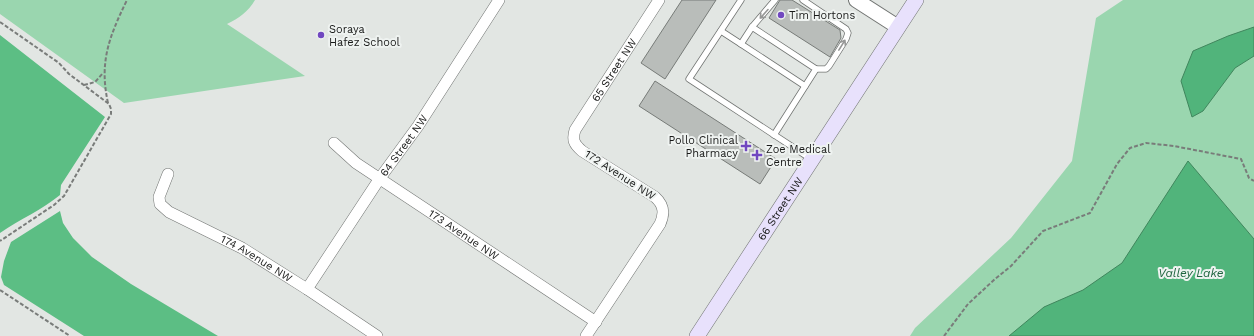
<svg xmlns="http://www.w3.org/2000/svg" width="1254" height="336" viewBox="0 0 1254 336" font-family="'Work Sans',sans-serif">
	<rect width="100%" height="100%" fill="#e2e6e3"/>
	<g fill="#9ad6af">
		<path d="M0,0H255C248,12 239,18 227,24L305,76L124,103L0,14Z"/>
		<polygon points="1123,0 1254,0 1254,336 910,336 915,328 1011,238 1072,161 1096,18"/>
	</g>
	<g fill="#5cbe84">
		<path d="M0,35L105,117L61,185L60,195C42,210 20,219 0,233Z"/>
		<polygon points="60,211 63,223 73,238 92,257 131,284 218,336 84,336 4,285 1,277 4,261 11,242"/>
	</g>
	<g fill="#51b47b" stroke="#40865d">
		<polygon points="1254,27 1254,56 1235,68 1203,111 1192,117 1181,81 1193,51 1228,36"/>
		<polygon points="1188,161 1254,239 1254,336 1009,336 1044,307 1083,290 1122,263"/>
	</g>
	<g fill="#b9bdba" stroke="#777b78">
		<polygon points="682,0 716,0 665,79 641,63"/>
		<polygon points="780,0 792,0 840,30 841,38 830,57 769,18"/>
		<polygon points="655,81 776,159 760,184 639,106"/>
	</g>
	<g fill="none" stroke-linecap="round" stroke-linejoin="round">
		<g stroke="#727573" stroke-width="7">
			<g id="service">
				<polyline points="741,0 689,79 811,159"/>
				<polyline points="803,0 846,29 848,33 846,39 829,66 826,69 816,69"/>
				<polyline points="752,27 775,0"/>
				<polyline points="721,31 741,44 752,27 816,69 774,135"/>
				<polyline points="741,44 805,86"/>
			</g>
		</g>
		<g stroke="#727573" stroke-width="12">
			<g id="minor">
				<path id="s1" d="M334,143L356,163L596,322"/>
				<path id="s2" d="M168,174L159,197L160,204L169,212L242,248L307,289L377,336"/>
				<path id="s3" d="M307,289L380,178L418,126L499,0"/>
				<path id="s4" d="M586,336L660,224C665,213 664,205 655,197L582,151C574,144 572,140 575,130L659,0"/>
			</g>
		</g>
		<g stroke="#727573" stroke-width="16">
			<polyline id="tertiary" points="856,0 898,27"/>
		</g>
		<g stroke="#727573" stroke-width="16">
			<g id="secondary">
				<path id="s5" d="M697,336L916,0"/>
			</g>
		</g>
		<g stroke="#797c7a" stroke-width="2" stroke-dasharray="4 2" stroke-linecap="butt">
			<polyline points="0,22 59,63 69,74 109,104 111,109 111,114 64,196 54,205 0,241"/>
			<polyline points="84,85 95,82 103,73"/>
			<path d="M108,103C99,62 109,37 127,0"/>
			<polyline points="0,290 70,336"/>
			<polyline points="944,336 968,304 995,279 1011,266 1043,231 1090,213 1117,164 1130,148 1146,143 1174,146 1241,159 1249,178 1254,181"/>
		</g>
		<use href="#service" stroke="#fff" stroke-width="5.5"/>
		<use href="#minor" stroke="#fff" stroke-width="11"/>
		<use href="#tertiary" stroke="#fff" stroke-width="14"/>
		<use href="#secondary" stroke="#e8e1fc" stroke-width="15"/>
	</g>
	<defs><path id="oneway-shaft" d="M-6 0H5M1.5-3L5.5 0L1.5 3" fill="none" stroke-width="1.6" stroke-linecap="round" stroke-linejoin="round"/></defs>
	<g stroke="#979897">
		<use href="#oneway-shaft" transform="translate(764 14) rotate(132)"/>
		<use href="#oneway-shaft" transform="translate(842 45) rotate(-58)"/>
	</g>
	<g fill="#7148c0" stroke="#eff3f1" stroke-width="1.5">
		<circle cx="781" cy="15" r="4"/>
		<circle cx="321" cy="35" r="4"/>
		<path d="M744 140h4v4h4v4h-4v4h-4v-4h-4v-4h4z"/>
		<path d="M755 149h4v4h4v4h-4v4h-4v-4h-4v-4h4z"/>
	</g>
	<g text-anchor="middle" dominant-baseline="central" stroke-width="4" stroke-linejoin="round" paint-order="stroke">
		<g font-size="11" fill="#181918" stroke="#eff3f1" text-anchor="start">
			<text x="789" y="15">Tim Hortons</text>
			<text x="329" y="29">Soraya<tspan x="329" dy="13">Hafez School</tspan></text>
			<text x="738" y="140" text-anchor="end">Pollo Clinical<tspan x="738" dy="13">Pharmacy</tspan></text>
			<text x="766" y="149">Zoe Medical<tspan x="766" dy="13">Centre</tspan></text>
		</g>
		<g font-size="11" fill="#181918" stroke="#eff3f1">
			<text stroke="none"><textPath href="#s4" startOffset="346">65 Street NW</textPath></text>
			<text stroke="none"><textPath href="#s3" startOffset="173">64 Street NW</textPath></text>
			<text transform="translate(620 175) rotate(33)">172 Avenue NW</text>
			<text stroke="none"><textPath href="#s5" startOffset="152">66 Street NW</textPath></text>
			<text stroke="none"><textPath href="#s1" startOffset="159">173 Avenue NW</textPath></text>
			<text stroke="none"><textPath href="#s2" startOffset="143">174 Avenue NW</textPath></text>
		</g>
		<g font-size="12" font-style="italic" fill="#206640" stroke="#eff3f1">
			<text x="1191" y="273">Valley Lake</text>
		</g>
	</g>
</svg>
